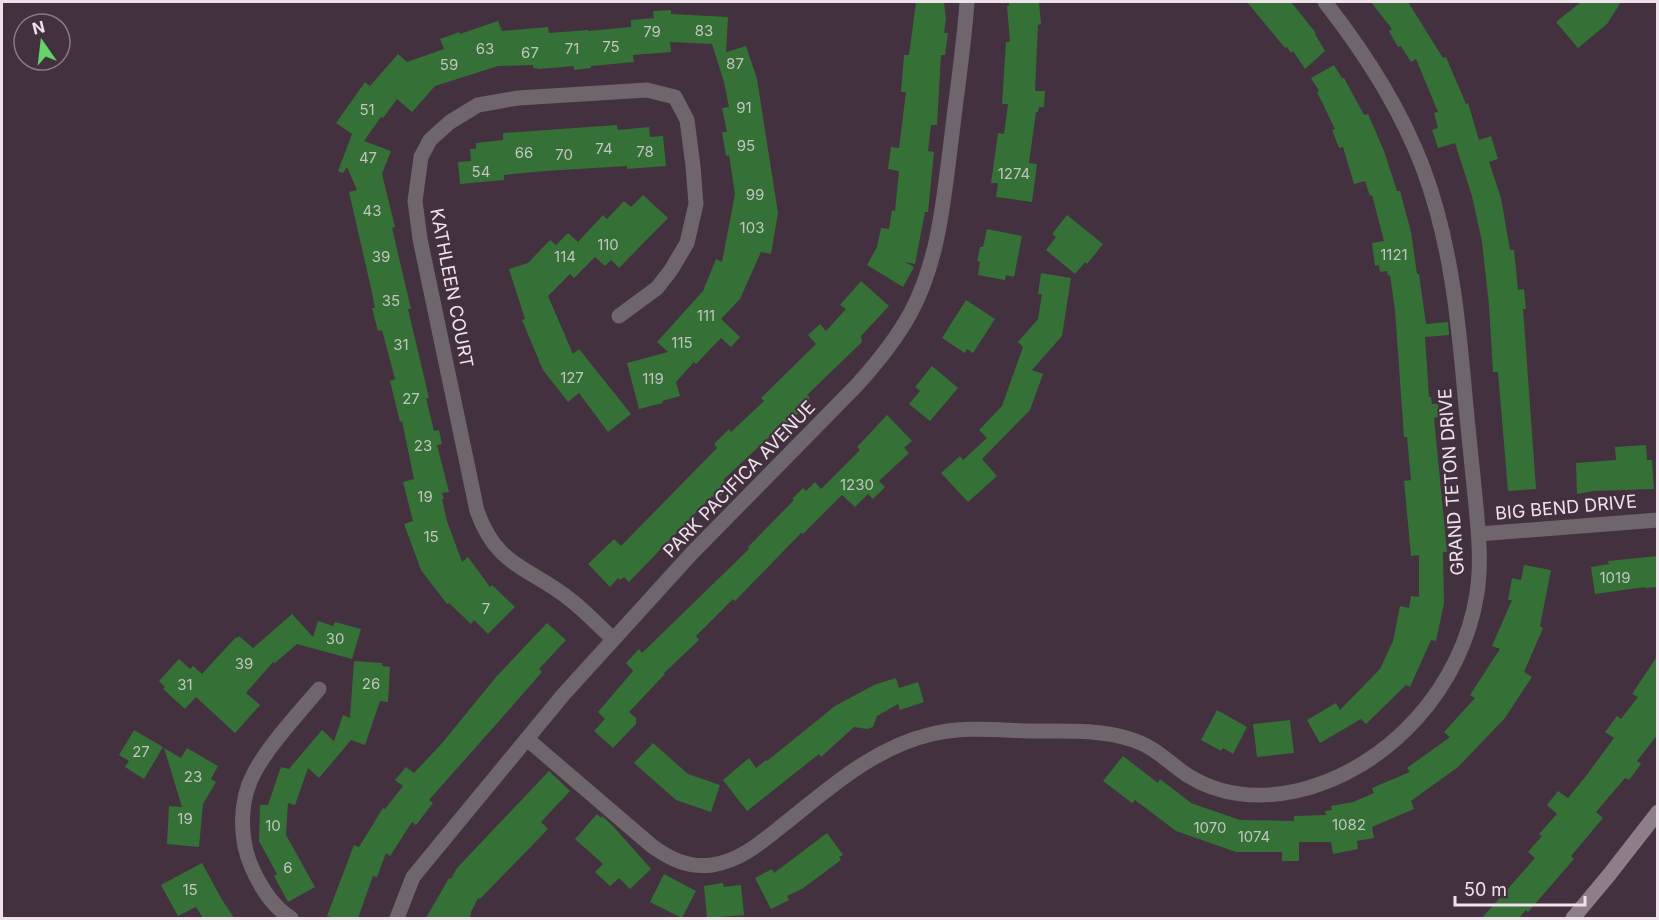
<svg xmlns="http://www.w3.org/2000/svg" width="1659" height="920" viewBox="0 0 1659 920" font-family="Inter,sans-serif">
	<rect width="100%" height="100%" fill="#43313f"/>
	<g fill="#357037">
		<polygon points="916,2 944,2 946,19 944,33 948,33 945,55 941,55 937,125 931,125 928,151 934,152 928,212 925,212 915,264 905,262 914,267 903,287 867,265 877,247 881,228 889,229 892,210 895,211 899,171 888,169 891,147 899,148 906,92 901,92 904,55 909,55"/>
		<polygon points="1009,2 1039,2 1041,24 1038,25 1035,91 1045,91 1044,107 1039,107 1038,112 1036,112 1029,163 1037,164 1032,202 996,197 998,183 991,183 998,133 1004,134 1008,104 1002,104 1006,42 1010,42 1007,6 1009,6"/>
		<polygon points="1247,2 1291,2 1316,33 1315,34 1325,51 1305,69 1293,51 1291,53 1287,47 1285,48"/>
		<polygon points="1371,2 1408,2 1443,58 1446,57 1466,104 1468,103 1479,140 1491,136 1498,159 1489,162 1501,198 1510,250 1514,250 1518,290 1524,289 1526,309 1523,309 1524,322 1536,489 1508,491 1498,372 1493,372 1489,305 1482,242 1472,196 1455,143 1438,148 1432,130 1438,128 1434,113 1438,112 1416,59 1411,62 1401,46 1398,47 1389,31 1392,29"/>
		<polygon points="1581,2 1621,2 1607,24 1578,48 1556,22"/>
		<polygon points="671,10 671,14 728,17 726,52 746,46 757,79 778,213 771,254 761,252 740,299 721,319 740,337 731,347 721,338 696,364 694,362 676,382 680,396 662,401 663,403 639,409 627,363 668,352 657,342 703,291 716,259 722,262 735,194 729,155 726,156 722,132 727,132 722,108 729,107 724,82 712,44 670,42 671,52 633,55 634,62 591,66 591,68 574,70 574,66 540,69 533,68 533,65 498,66 435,86 412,112 397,99 383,118 381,117 364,141 391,151 382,174 395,227 392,228 411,309 408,309 429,398 426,398 434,431 439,430 442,444 437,445 449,492 442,493 444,499 442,499 447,521 462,562 468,557 490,587 492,585 515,607 488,634 474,620 471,624 449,603 447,604 421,570 404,524 413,521 403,482 414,479 402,421 400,422 390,381 395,379 382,330 378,331 372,308 375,308 371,288 349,192 357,190 347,167 343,173 338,171 352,134 336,123 365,82 370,86 398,54 407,62 444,49 440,39 459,32 460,34 498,21 502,31 548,27 549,33 588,30 588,31 631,27 631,20 654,18 653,11"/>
		<polygon points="1334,65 1342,78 1344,78 1364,115 1368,114 1384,151 1397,191 1400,191 1411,232 1417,274 1419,274 1426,324 1448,322 1449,335 1425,337 1429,397 1431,397 1432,404 1438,404 1439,417 1434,418 1447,552 1443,552 1444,603 1436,641 1431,640 1410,687 1406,685 1366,724 1361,719 1320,743 1307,720 1336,703 1340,710 1380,669 1393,641 1400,606 1409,608 1411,596 1419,597 1419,555 1411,556 1404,481 1411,480 1407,437 1404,437 1395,310 1390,275 1388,276 1387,271 1380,272 1379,265 1375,266 1372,243 1384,241 1372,195 1370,196 1365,181 1354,184 1343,147 1339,148 1332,130 1335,129 1317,92 1319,91 1311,78"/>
		<polygon points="617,125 618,130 649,127 650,137 663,136 666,166 627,169 627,166 545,171 504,175 504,180 460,184 458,162 471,161 470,149 476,149 476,143 503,140 503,133"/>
		<polygon points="643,195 668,218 619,268 611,260 605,266 595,257 574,278 570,274 548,296 573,354 579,349 631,414 608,432 579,393 568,402 543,370 522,320 525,319 509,269 528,263 550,240 556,245 568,233 578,242 603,215 607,219 624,201 631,207"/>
		<polygon points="1067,215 1103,244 1087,264 1085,262 1075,274 1046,250 1056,237 1052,234"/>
		<polygon points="987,229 1022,236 1014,277 1006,275 1005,280 978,275 980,262 977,261 980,247 983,247"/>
		<polygon points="1041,273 1071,278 1062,336 1032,370 1043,374 1030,410 982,459 997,476 968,502 941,473 960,456 963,460 987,438 979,430 1002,406 1023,347 1018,342 1038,319 1042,294 1038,294"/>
		<polygon points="861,281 889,306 861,336 862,342 807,395 810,398 797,411 799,413 785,426 783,424 723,480 730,487 716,500 712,496 629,582 624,577 620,580 618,578 610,587 588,564 614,539 621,546 717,448 714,444 729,429 731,432 764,401 761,398 816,344 808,335 820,324 826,331 846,309 840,305"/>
		<polygon points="966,300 995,319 973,353 967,349 965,353 942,338"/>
		<polygon points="932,366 958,388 930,421 909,404 920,391 915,387"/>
		<polygon points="887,415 912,441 904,448 909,453 879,481 885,487 873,499 868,494 855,507 842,495 803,534 801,533 735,601 733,599 696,636 699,640 664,673 665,674 629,712 636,718 636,724 613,748 594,731 605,719 598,712 633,671 626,663 639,649 642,653 749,549 748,547 794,500 792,499 803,488 806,491 815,482 821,489 860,450 857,447"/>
		<polygon points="1646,445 1647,460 1652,460 1654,489 1594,491 1577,494 1576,463 1616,460 1615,447"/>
		<polygon points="1658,556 1658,587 1645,588 1645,587 1595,594 1591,567 1609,564 1608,561"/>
		<polygon points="1524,565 1551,570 1540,626 1543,628 1524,672 1532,677 1505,718 1458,767 1411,801 1414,809 1372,827 1374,838 1357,841 1358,849 1333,854 1331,842 1299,842 1299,861 1282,861 1282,852 1236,852 1176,831 1135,800 1132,803 1103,781 1123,756 1158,783 1160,779 1191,803 1240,820 1294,821 1294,816 1326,815 1325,811 1332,810 1331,806 1353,802 1374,793 1372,788 1410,772 1407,768 1450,737 1444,732 1475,698 1470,695 1500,649 1492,646 1512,600 1508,600 1512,578 1521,580"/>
		<polygon points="292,614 313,637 318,621 333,626 335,622 361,629 352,659 297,644 275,663 273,662 246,693 260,705 235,733 196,697 185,709 163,689 165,687 159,681 179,659 190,669 193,666 202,674 236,637 237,638 239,636 253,648"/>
		<polygon points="547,623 566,640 539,669 542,672 507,712 429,800 433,803 416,825 412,822 390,856 386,853 377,877 373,876 358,918 335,918 327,916 354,845 359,847 383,808 385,809 403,786 395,780 406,767 414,773 443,742 496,677"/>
		<polygon points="1658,655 1658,734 1637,761 1641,764 1629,780 1625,778 1596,812 1603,818 1571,856 1574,859 1528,912 1526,910 1519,918 1482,918 1535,858 1528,852 1542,836 1539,834 1557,814 1547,805 1558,791 1568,798 1586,776 1614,738 1605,732 1617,716 1621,719 1638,697 1632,694"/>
		<polygon points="354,661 382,663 382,666 390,667 388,702 380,701 365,745 351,740 319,778 308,768 295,805 288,803 286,835 315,887 288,902 274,876 277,874 259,841 260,805 268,805 281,767 289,769 322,730 334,741 343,715 350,718"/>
		<polygon points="896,678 899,688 918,682 924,702 900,710 898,704 877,716 873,727 867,729 854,727 821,757 819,754 747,811 723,780 749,758 756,768 766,760 767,761 835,706 874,685"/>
		<polygon points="1217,710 1247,727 1233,754 1223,748 1221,751 1201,740"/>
		<polygon points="1290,720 1294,753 1257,757 1253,724"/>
		<polygon points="134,730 163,747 144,779 125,767 129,761 119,755"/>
		<polygon points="653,743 688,774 720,785 711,812 676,800 634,763"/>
		<polygon points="164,748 181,758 187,748 218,766 211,779 216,782 203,804 199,847 167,844 169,806 182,807"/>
		<polygon points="549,771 570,791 541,822 548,829 480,899 478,898 471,912 470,918 426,918 449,878 451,879 457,868"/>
		<polygon points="597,814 601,818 602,816 612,825 651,869 630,889 619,878 610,886 595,872 603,864 575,839"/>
		<polygon points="827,833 843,855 839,857 841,860 802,889 787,896 789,900 771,909 755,878 772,869 774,873"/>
		<polygon points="202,863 221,898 234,918 203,918 196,907 178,916 161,885"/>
		<polygon points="664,874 696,891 682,918 650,902"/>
		<polygon points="723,883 724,887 741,885 744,915 707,918 704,886"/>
	</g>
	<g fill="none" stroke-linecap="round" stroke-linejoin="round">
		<g stroke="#6f656c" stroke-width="15">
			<polyline points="1479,534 1658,520"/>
			<path d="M613,639C599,626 586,612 572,601C529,566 498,569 477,511L420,239L415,201L421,157L430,140L450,122L478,105L518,98L647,90L675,97L687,120L693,166L696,204L687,243L671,270L657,288L619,316"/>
			<path d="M527,739L652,846C670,859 688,868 712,865C742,861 765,839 788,821C832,786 875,747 932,734C963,726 997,730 1029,731C1064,731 1100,729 1133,740C1155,747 1169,763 1187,775C1220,796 1259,799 1296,791C1389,770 1463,686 1477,593C1482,561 1478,528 1475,496C1472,466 1469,437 1466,407C1459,326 1452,245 1423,168C1400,107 1365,53 1325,2"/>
			<path d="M291,918C272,906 261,888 252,868C239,839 239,801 254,773C269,745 298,714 319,689"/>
			<path d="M397,918L413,877L563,695L692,553L856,386C877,363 896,340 911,312C940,258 944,194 952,134C957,90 964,46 967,2"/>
		</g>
		<polyline stroke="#8d7f89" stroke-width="15" points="1573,918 1609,875 1658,812"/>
	</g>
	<g text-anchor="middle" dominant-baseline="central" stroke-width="4.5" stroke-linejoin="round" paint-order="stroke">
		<g font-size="15" fill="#c0c6be">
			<text x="704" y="30">83</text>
			<text x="652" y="31">79</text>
			<text x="611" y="46">75</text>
			<text x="485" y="48">63</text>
			<text x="572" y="48">71</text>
			<text x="530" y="52">67</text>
			<text x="735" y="63">87</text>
			<text x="449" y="64">59</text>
			<text x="744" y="107">91</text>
			<text x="367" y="109">51</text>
			<text x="746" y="145">95</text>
			<text x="604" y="148">74</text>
			<text x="645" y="151">78</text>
			<text x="524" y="152">66</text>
			<text x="564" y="154">70</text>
			<text x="368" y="157">47</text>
			<text x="481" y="171">54</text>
			<text x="1014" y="173">1274</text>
			<text x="755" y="194">99</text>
			<text x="372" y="210">43</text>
			<text x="752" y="227">103</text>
			<text x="608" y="244">110</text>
			<text x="1394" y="254">1121</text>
			<text x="381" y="256">39</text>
			<text x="565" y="256">114</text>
			<text x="391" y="300">35</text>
			<text x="706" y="315">111</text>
			<text x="682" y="342">115</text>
			<text x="401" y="344">31</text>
			<text x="572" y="377">127</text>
			<text x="653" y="378">119</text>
			<text x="411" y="398">27</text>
			<text x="423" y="445">23</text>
			<text x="857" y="484">1230</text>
			<text x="425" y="496">19</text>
			<text x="431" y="536">15</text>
			<text x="1615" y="577">1019</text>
			<text x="486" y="608">7</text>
			<text x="335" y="638">30</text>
			<text x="244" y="663">39</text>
			<text x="371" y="683">26</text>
			<text x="185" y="684">31</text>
			<text x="141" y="751">27</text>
			<text x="193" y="776">23</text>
			<text x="185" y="818">19</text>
			<text x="1349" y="824">1082</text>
			<text x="273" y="825">10</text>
			<text x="1210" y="827">1070</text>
			<text x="1254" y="836">1074</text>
			<text x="288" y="867">6</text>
			<text x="190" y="889">15</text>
		</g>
		<g font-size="18" fill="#eee2eb" stroke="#43313f">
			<text transform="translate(452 288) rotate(79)">KATHLEEN COURT</text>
			<text transform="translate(739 479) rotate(-46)">PARK PACIFICA AVENUE</text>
			<text transform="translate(1451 482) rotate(-94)">GRAND TETON DRIVE</text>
			<text transform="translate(1566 507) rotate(-5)">BIG BEND DRIVE</text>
		</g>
	</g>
	<rect width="1659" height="920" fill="none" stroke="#eee2eb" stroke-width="6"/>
	<g transform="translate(42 42) rotate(346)"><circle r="28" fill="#43313f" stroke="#877884" stroke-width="1.5"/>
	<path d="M0-4.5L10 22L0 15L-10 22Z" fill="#63d469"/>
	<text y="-9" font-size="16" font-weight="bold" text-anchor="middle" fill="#eee2eb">N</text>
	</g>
	<path d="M1455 896v9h130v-9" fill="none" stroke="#eee2eb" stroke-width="3"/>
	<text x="1464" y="896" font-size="18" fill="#eee2eb" stroke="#43313f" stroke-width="4.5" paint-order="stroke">50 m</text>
</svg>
